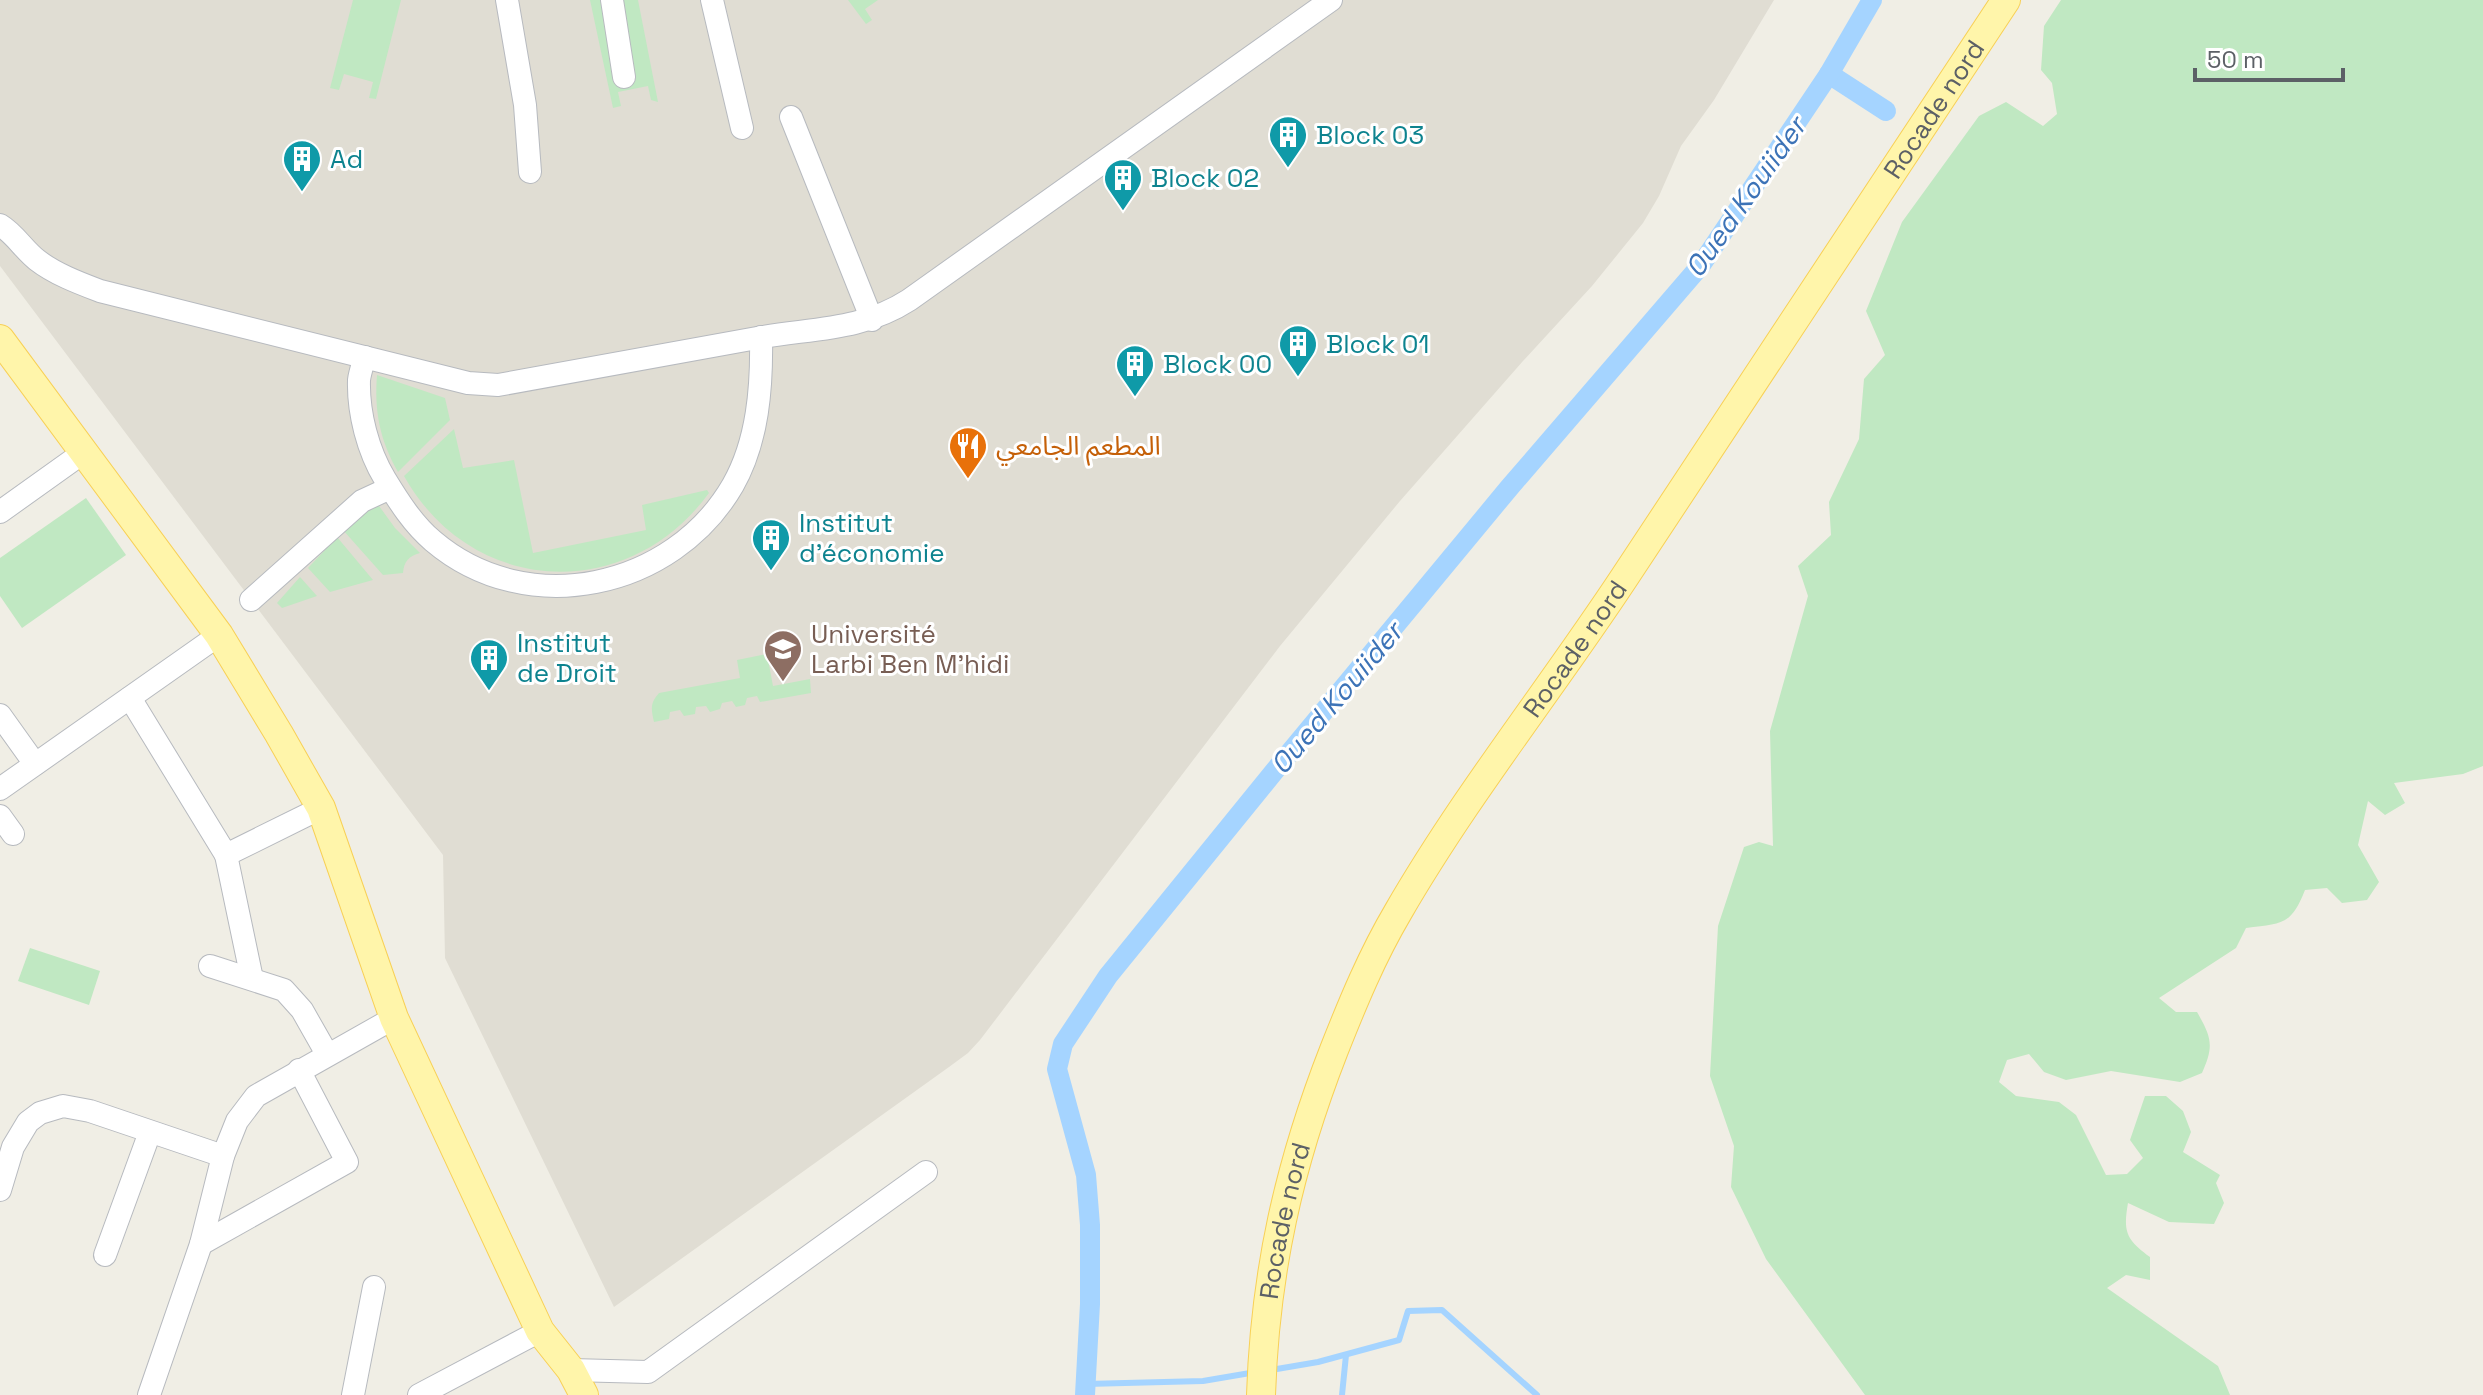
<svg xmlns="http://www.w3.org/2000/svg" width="2483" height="1395" viewBox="0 0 2483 1395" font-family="'Space Grotesk','Noto Sans Arabic',sans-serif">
	<rect width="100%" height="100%" fill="#f0eee5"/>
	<polygon fill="#e0ddd3" points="0,0 1774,0 1714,100 1681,146 1659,196 1643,223 1592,286 1523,361 1400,501 1280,646 980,1040 968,1053 949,1067 614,1307 445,958 443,855 0,266"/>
	<g fill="#c0e8c2">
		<polygon points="353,0 401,0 376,99 369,98 373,82 344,74 339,90 330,88"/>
		<polygon points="590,0 638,0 658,102 651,100 648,86 618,92 621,106 613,108"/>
		<polygon points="848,0 878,0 865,9 872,20 866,24"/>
		<path d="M2061,0H2483V766L2463,774L2394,783L2405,803L2385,815L2368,801L2358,845L2379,882L2367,900L2342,903L2327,888L2305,890C2291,926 2282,923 2246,928L2236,948L2159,998L2176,1012H2197C2212,1038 2214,1046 2202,1073L2180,1082L2111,1071L2066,1080L2044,1072L2029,1054L2007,1060L1999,1082L2016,1096L2059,1102L2076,1115L2106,1175L2127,1174L2143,1158L2130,1140L2145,1096H2166L2183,1111L2191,1132L2183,1152L2220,1175L2216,1183L2224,1203L2214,1224L2169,1222L2128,1203C2123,1232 2126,1239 2150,1257V1280L2126,1275L2107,1288L2218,1366L2230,1395H1865L1766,1259L1731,1187L1734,1146L1710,1076L1718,926L1744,847L1759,842L1773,846L1770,731L1808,596L1798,566L1831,535L1829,502L1859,439L1864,379L1885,355L1866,311L1902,222L1979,116L2006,102L2043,126L2057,114L2052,83L2041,70L2044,26Z"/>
		<path d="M377,375L445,398L450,420L398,472C380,441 374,411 377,375Z"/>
		<path d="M454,429L463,468L514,460L533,553L646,530L642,505L707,490L709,493C628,604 472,597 404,476Z"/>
		<polygon points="86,498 126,555 22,628 0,596 0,558"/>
		<path d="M374,499L395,528L420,553C409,556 404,561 403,573L383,575L343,530Z"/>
		<polygon points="337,537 373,580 330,592 308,568"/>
		<polygon points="300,577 317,596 282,608 277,603"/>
		<path d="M767,654L773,686L810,679L811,693L760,702L757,696L747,698L745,705L736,707L732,701L722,703L720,709L710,712L706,706L696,707L695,714L684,716L680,710L670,712L669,719L654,722C651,709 650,703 659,693L740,678L737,660Z"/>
		<polygon points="30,948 100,971 89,1005 18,981"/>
	</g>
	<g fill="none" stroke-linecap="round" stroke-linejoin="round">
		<g stroke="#a5d4ff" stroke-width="6">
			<polyline points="1271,1370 1318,1362 1399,1340 1408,1311 1442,1310 1537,1395"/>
			<polyline points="1086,1384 1203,1381 1256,1372"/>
			<polyline points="1342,1395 1346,1355"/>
		</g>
		<g stroke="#a5d4ff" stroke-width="20">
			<polyline points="1829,74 1886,111"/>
			<polyline points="1085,1395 1090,1304 1090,1225 1086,1175 1057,1069 1063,1044 1108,976 1277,768 1509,488 1701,265 1829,74 1872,0"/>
		</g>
		<g stroke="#b7babf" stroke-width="24">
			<g id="minor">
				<polyline points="507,0 525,105 530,172"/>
				<polyline points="612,0 624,77"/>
				<polyline points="712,0 742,128"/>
				<polyline points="791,117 872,320"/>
				<path d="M0,225C15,234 23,249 37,260C55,274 79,283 100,291L468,383L498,385C585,369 671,353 757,338C812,328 861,331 909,300L1331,0"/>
				<path d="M365,357C363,364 360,372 359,380C358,413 368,451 385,479C399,502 413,524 433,541C527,621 673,589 733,485C758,441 762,387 761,337"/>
				<polyline points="0,512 84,452"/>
				<polyline points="251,600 362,501 390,488"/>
				<polyline points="130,698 226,855 321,808"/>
				<polyline points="0,715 35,764"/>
				<polyline points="0,789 219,635"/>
				<polyline points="0,816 13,834"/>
				<polyline points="226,855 252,979"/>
				<polyline points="210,966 284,990 302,1010 327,1054"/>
				<polyline points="0,1190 13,1147 28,1122 40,1113 63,1106 90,1111 223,1156"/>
				<polyline points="201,1244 347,1162 299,1070"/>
				<polyline points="105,1255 150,1132"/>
				<polyline points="571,1370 648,1372 926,1172"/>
				<polyline points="149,1395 201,1244 223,1156 237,1121 256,1096 394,1018"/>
				<polyline points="353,1395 374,1287"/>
				<polyline points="419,1395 540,1331"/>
			</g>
		</g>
		<g stroke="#f8d056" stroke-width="30">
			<g id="major">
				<polyline points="0,339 219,635 279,734 321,808 394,1018 540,1331 571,1370 584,1395"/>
				<path id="s1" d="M1261,1395C1265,1272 1289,1165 1334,1050C1353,1002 1372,956 1398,912C1465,796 1550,690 1624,578C1751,385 1879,193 2006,0"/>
			</g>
		</g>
		<use href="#minor" stroke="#fff" stroke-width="22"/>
		<use href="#major" stroke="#fff5aa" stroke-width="28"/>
	</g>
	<defs>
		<g id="building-pin" transform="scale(2)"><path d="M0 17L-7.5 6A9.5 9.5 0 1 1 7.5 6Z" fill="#0f9aa8" stroke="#fff"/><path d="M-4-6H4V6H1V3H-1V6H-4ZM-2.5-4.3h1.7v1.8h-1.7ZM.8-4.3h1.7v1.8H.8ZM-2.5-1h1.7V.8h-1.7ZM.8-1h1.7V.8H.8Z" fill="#fff"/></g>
		<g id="restaurant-pin" transform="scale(2)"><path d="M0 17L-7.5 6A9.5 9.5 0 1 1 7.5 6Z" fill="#e8710a" stroke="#fff"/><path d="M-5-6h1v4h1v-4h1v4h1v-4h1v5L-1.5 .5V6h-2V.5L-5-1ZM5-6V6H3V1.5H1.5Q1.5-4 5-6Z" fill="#fff"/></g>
		<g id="university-pin" transform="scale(2)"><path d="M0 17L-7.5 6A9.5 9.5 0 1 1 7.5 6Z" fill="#8d6e63" stroke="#fff"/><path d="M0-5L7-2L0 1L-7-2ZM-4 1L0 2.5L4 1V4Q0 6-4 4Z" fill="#fff"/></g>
	</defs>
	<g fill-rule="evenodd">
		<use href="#building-pin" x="1288" y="135"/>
		<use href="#building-pin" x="302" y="159"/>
		<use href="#building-pin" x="1123" y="178"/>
		<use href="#building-pin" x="1298" y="344"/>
		<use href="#building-pin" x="1135" y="364"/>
		<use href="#restaurant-pin" x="968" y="446"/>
		<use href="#building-pin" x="771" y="538"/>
		<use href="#university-pin" x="783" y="649"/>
		<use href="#building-pin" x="489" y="658"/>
	</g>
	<g text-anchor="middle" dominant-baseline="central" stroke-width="6" stroke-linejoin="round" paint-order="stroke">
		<g font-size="26" fill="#5c6066" stroke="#fff">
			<text stroke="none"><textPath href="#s1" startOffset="1472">Rocade nord</textPath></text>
			<text stroke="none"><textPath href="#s1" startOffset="824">Rocade nord</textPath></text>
			<text stroke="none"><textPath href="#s1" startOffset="176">Rocade nord</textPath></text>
		</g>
		<g font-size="26" fill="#0d838f" stroke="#fff" text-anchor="start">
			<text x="1316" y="135">Block 03</text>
			<text x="330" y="159">Ad</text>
			<text x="1151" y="178">Block 02</text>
			<text x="1326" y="344">Block 01</text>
			<text x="1163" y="364">Block 00</text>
			<text x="799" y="523">Institut<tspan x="799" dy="30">d'économie</tspan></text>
			<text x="517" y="643">Institut<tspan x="517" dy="30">de Droit</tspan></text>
		</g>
		<g font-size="26" fill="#c56008" stroke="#fff" text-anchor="start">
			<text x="996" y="446">المطعم الجامعي</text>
		</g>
		<g font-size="26" fill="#785e54" stroke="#fff" text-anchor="start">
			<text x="811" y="634">Université<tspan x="811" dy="30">Larbi Ben M'hidi</tspan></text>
		</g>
		<g font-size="28" font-style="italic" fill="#3c73b7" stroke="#fff">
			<text transform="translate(1745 197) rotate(-55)">Oued Kouiider</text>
			<text transform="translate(1336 698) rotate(-50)">Oued Kouiider</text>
		</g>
	</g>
	<path d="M2195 68v12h148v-12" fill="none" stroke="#5c6066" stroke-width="4"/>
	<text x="2207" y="68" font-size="24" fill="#5c6066" stroke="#ffffff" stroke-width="6" paint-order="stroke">50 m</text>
</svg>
